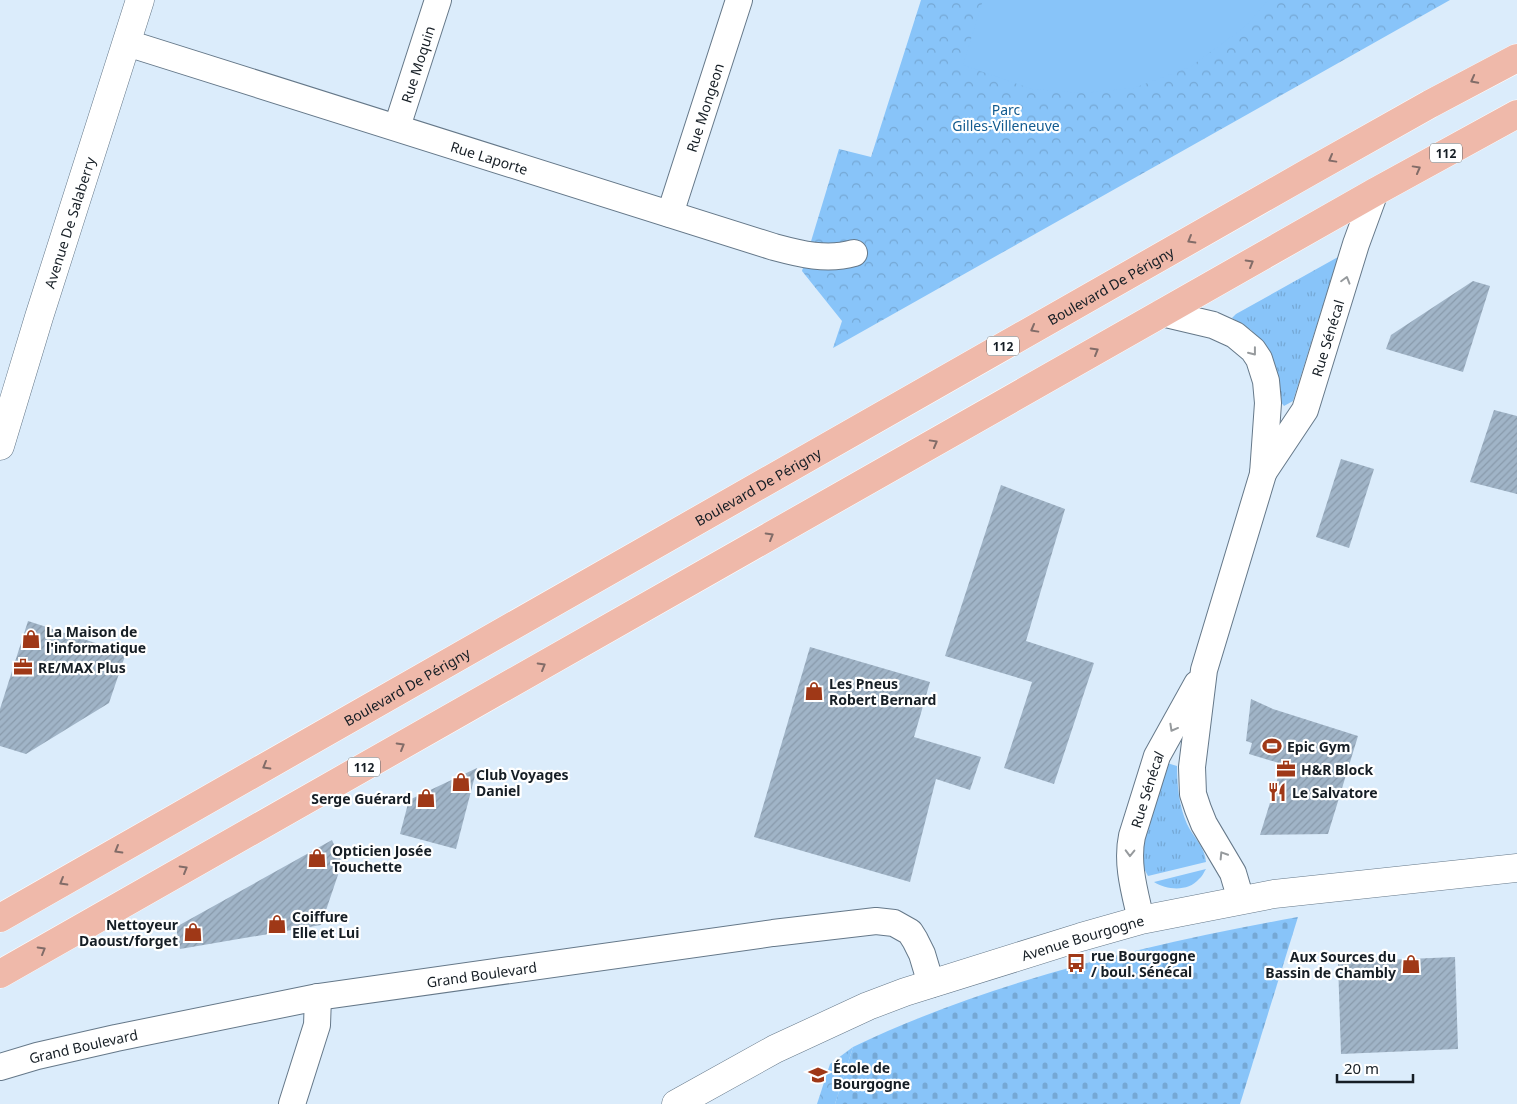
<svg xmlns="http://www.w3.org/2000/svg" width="1517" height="1104" viewBox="0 0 1517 1104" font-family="'Noto Sans',sans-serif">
	<defs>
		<pattern id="grass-tufts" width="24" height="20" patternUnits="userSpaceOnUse" patternTransform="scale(1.25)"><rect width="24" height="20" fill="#88c4f9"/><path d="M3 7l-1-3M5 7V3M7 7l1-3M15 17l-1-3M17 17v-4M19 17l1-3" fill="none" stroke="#75a8d5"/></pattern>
		<pattern id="forest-crowns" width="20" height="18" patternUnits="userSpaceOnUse" patternTransform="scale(1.25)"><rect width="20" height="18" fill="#88c4f9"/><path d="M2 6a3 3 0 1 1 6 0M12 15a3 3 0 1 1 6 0" fill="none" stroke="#75a8d5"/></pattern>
		<pattern id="cemetery-stones" width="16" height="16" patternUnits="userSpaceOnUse" patternTransform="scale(1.25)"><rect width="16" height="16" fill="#88c4f9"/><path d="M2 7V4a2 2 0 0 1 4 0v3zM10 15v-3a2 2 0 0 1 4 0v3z" fill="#75a8d5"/></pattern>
		<pattern id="building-hatch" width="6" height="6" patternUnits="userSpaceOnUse" patternTransform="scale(1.25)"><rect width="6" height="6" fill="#a0b4c7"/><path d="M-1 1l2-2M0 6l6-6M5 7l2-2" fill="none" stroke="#899aab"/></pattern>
	</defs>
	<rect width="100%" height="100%" fill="#dbecfb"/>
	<g fill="url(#grass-tufts)">
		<polygon points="1338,257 1293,401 1284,406 1280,401 1261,341 1251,330 1232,318 1236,314"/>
		<path d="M1167,763L1177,766C1177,785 1179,806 1187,824C1193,837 1205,847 1206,862L1148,876L1141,863L1140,854Z"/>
		<path d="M1206,869C1204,872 1202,877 1199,879C1188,892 1167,890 1154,882Z"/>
	</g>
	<g fill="url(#forest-crowns)">
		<polygon points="921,0 1450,0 833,348 842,321 802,271 839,149 871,157"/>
		<polygon points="853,1047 835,1104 817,1104 830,1064"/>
	</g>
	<path fill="url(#cemetery-stones)" d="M1298,917L1240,1104H835L853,1047C993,980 1146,945 1298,917Z"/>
	<polygon fill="#88c4f9" points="983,0 1268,0 1246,26 1190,67 1134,88 1083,93 1032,89 963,65"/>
	<g fill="url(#building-hatch)">
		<polygon points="1473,281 1490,286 1463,372 1386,349 1391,335"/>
		<polygon points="1494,410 1517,416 1517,494 1470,482"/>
		<polygon points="1341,459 1374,469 1349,548 1316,537"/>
		<polygon points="1001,485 1065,509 1026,641 1094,663 1054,784 1004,768 1032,682 945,656"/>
		<polygon points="28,621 126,653 109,703 26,754 0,746 0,709"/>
		<polygon points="810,647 930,682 914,737 981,757 970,790 936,779 910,882 754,837"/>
		<polygon points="1251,699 1273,709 1358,736 1328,834 1260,835 1282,764 1249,754 1252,743 1246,741"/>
		<polygon points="477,768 456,849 400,834 409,800"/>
		<polygon points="332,840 342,863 321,925 180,949 176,927"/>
		<polygon points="1455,957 1458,1049 1341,1054 1338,962"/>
	</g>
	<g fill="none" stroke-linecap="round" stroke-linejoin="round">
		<g stroke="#657889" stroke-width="28">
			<g id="minor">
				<path id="s1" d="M127,43L774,247C800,254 827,261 854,253"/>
				<path id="s2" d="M397,127L438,0"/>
				<path id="s3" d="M670,214L739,0"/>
				<polyline points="1162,313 1213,325 1235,335 1253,350 1259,359 1266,381 1268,403 1263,474 1204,670 1192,767 1193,794 1198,809 1204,824 1233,873 1241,900"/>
				<path id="s4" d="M1263,473L1305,410L1356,244L1375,192"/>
				<path id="s5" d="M1141,920C1135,893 1126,864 1132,836L1157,756L1197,684"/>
				<path id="s6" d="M0,1067L37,1056L116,1038L318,997L773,933L876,921L894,923L910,932L915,940L922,954L931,984"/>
				<polyline points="292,1104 317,1025 318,997"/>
			</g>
		</g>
		<g stroke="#657889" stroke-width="29">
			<g id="tertiary">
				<path id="s7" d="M0,446L39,317L140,0"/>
				<path id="s8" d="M676,1104L775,1049L868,1006L905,992L1081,937L1141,920L1274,894L1517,868"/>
			</g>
		</g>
		<g stroke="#fff" stroke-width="29">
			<g id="primary">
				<path id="s9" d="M0,918L1311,171L1430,104L1517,58"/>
				<polyline points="0,974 1375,192 1517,114"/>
			</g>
		</g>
		<use href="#minor" stroke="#fff" stroke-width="26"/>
		<use href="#tertiary" stroke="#fff" stroke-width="28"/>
		<use href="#primary" stroke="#efb9aa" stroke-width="28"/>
	</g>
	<defs><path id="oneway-chevron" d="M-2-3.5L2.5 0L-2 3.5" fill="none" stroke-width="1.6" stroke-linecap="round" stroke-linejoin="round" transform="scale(1.25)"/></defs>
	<g stroke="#826c68">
		<use href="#oneway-chevron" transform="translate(1474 80) rotate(152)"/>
		<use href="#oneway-chevron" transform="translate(1332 159) rotate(151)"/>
		<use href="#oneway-chevron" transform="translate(1417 169) rotate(-29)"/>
		<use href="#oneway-chevron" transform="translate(1191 240) rotate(150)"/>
		<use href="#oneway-chevron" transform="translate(1250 263) rotate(-30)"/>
		<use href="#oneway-chevron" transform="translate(1034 329) rotate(151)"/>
		<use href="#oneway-chevron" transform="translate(1095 351) rotate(-30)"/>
		<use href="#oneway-chevron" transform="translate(934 443) rotate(-29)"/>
		<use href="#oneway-chevron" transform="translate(770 536) rotate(-30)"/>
		<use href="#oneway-chevron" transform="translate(542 666) rotate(-30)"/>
		<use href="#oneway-chevron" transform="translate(401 746) rotate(-30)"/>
		<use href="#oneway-chevron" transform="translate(266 766) rotate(150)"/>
		<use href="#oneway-chevron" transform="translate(118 850) rotate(150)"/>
		<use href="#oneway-chevron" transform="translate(184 869) rotate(-30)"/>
		<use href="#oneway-chevron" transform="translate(63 882) rotate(150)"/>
		<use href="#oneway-chevron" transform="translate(42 950) rotate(-30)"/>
	</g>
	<g stroke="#969a9d">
		<use href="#oneway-chevron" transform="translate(1346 280) rotate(-74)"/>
		<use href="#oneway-chevron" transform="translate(1253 352) rotate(52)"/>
		<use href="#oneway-chevron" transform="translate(1173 728) rotate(119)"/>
		<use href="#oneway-chevron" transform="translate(1130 853) rotate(91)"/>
		<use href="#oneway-chevron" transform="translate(1223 855) rotate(-122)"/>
	</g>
	<defs>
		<g id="shop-bare" transform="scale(1.5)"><path d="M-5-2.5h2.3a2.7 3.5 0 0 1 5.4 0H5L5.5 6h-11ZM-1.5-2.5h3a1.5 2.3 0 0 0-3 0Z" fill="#9f3817" stroke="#fff" stroke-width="2.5" paint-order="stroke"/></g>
		<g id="office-bare" transform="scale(1.5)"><path d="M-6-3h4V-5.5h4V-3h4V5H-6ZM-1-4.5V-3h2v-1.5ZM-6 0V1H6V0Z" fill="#9f3817" stroke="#fff" stroke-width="2.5" paint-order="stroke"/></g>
		<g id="stadium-bare" transform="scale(1.5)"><path d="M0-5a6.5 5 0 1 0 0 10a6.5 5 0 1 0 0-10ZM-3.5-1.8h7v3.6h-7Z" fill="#9f3817" stroke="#fff" stroke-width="2.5" paint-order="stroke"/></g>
		<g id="restaurant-bare" transform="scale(1.5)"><path d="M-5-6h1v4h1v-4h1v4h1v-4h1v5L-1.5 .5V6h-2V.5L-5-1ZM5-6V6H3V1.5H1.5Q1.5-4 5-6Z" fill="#9f3817" stroke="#fff" stroke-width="2.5" paint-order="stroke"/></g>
		<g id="bus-bare" transform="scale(1.5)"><path d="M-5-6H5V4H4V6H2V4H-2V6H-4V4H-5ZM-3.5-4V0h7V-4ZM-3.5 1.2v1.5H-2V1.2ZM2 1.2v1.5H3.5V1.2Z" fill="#9f3817" stroke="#fff" stroke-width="2.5" paint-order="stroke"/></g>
		<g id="school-bare" transform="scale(1.5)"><path d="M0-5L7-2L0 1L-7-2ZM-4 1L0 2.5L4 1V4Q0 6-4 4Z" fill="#9f3817" stroke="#fff" stroke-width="2.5" paint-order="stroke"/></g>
	</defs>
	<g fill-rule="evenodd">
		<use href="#shop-bare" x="31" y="639"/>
		<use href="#office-bare" x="23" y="667"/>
		<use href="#shop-bare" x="814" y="691"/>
		<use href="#stadium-bare" x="1272" y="746"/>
		<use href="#office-bare" x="1286" y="769"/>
		<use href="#shop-bare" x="461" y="782"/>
		<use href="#restaurant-bare" x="1277" y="792"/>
		<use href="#shop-bare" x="426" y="798"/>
		<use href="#shop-bare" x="317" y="858"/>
		<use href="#shop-bare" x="277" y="924"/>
		<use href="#shop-bare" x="193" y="932"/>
		<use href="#bus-bare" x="1076" y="963"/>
		<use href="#shop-bare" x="1411" y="964"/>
		<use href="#school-bare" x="818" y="1075"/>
	</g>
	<g text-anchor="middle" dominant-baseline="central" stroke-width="4.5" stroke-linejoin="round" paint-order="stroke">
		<g fill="#fff" stroke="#5c6266" stroke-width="1">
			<rect x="1430" y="143.5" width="32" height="19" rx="4"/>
			<rect x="987" y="336.5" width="32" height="19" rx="4"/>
			<rect x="348" y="757.5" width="32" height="19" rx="4"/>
		</g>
		<g font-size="12" font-weight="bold" fill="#161e25">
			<text x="1446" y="153">112</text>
			<text x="1003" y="346">112</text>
			<text x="364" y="767">112</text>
		</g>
		<g font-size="14" fill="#161e25" stroke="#fff">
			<text stroke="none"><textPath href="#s2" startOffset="66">Rue Moquin</textPath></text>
			<text stroke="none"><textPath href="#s3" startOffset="112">Rue Mongeon</textPath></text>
			<text stroke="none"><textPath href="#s1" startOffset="380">Rue Laporte</textPath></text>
			<text stroke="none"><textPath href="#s7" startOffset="234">Avenue De Salaberry</textPath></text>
			<text stroke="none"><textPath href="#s9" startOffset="1278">Boulevard De Périgny</textPath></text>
			<text stroke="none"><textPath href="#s4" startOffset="151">Rue Sénécal</textPath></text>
			<text stroke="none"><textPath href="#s9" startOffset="872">Boulevard De Périgny</textPath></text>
			<text stroke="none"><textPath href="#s9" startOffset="468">Boulevard De Périgny</textPath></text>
			<text stroke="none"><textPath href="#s5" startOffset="134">Rue Sénécal</textPath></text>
			<text stroke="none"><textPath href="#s8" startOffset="441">Avenue Bourgogne</textPath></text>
			<text stroke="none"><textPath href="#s6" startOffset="491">Grand Boulevard</textPath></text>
			<text stroke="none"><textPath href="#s6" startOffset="86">Grand Boulevard</textPath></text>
		</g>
		<g font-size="14" fill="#125b90" stroke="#fff">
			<text x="1006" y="109">Parc<tspan x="1006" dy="16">Gilles-Villeneuve</tspan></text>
		</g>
		<g font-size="14" font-weight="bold" fill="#161e25" stroke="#fff" text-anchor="start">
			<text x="46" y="631">La Maison de<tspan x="46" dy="16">l'informatique</tspan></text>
			<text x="38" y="667">RE/MAX Plus</text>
			<text x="829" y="683">Les Pneus<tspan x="829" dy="16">Robert Bernard</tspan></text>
			<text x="1287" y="746">Epic Gym</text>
			<text x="1301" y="769">H&amp;R Block</text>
			<text x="476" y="774">Club Voyages<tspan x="476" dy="16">Daniel</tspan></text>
			<text x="1292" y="792">Le Salvatore</text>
			<text x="411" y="798" text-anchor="end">Serge Guérard</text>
			<text x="332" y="850">Opticien Josée<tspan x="332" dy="16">Touchette</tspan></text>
			<text x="292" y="916">Coiffure<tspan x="292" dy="16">Elle et Lui</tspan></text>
			<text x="178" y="924" text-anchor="end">Nettoyeur<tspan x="178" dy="16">Daoust/forget</tspan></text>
			<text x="1091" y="955">rue Bourgogne<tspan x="1091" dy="16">/ boul. Sénécal</tspan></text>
			<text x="1396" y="956" text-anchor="end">Aux Sources du<tspan x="1396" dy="16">Bassin de Chambly</tspan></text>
			<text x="833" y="1067">École de<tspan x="833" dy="16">Bourgogne</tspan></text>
		</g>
	</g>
	<path d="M1337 1074v8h76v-8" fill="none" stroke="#161e25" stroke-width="2.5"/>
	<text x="1344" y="1074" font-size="15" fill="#161e25" stroke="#ffffff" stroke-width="4" paint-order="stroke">20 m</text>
</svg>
